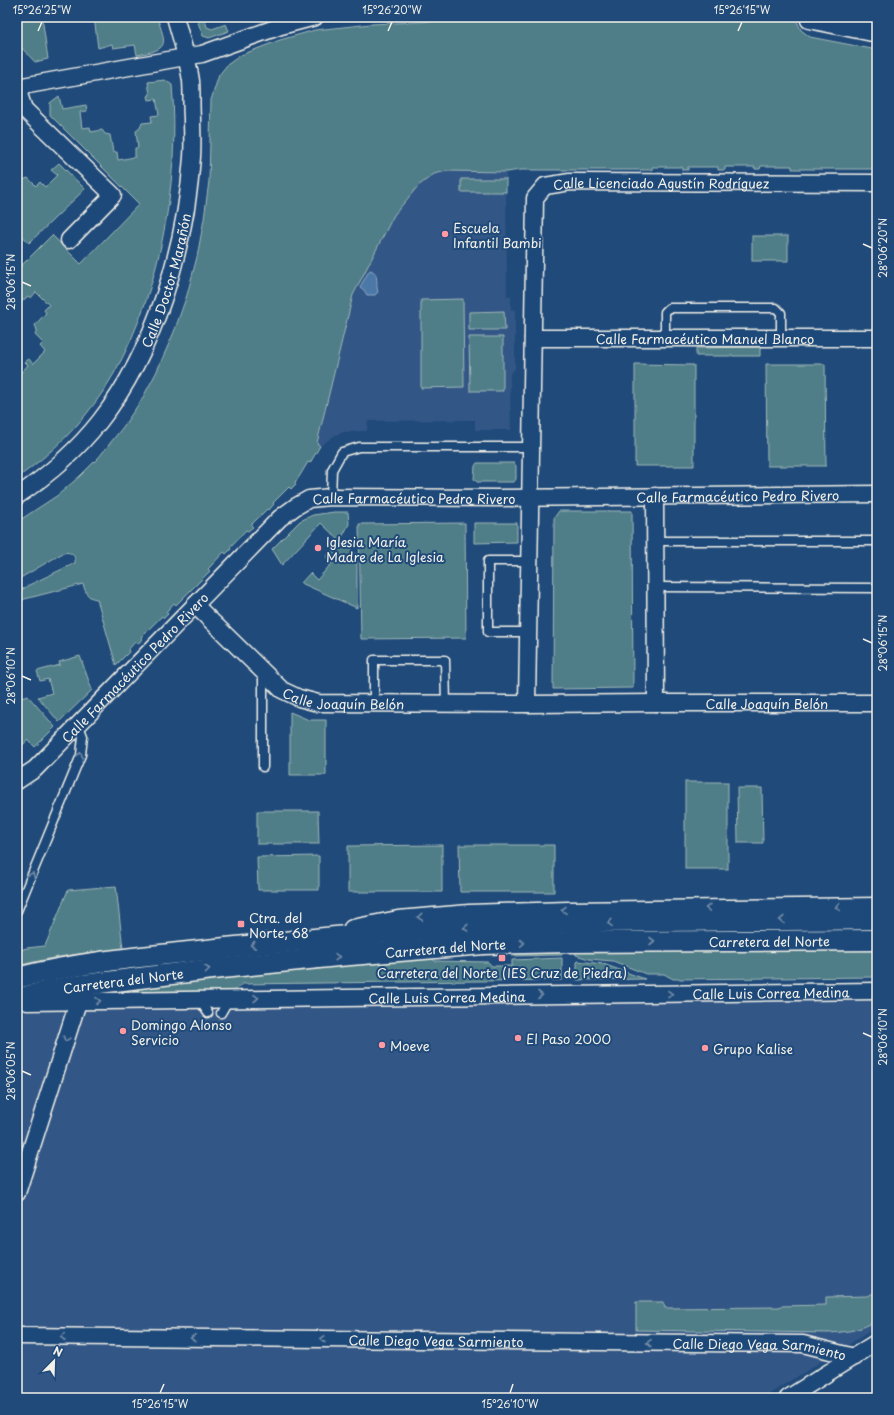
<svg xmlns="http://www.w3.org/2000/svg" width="894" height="1415" viewBox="0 0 894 1415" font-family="'Playpen Sans',sans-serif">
	<rect width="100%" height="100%" fill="#1f4a7a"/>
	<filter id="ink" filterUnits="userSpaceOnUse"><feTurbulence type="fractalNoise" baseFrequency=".025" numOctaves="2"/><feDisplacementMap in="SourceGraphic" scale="8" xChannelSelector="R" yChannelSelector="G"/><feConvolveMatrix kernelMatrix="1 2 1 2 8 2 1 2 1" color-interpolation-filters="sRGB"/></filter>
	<g filter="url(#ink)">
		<g fill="#325686">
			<polygon points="447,171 506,172 507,296 511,296 511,310 515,309 515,369 510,374 511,430 475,430 475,420 368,421 367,431 343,432 334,436 320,446 317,443 353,295 394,215 418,186 434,174"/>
			<polygon points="877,1000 877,1327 763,1398 17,1398 17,1013 91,1008"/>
		</g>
		<g fill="#4f7e88" stroke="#a2b8b8">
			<polygon points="21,17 42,17 48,59 35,62 17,43 17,20"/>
			<path d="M94,17H157C167,46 169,49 137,55L135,45L113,48L112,44L98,48Z"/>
			<polygon points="196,17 204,17 207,27 212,29 226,24 229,31 209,38 203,36"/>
			<path d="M526,17H795L801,30L810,37L877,50V169H792V166H761L760,169H755V167H725V170H718V167H688V170H682V167H652V170H521L506,172L447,171L434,174L418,186L394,215L353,295L317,443L320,446L310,463L308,462L299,477L295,482L296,484L291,489L289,487L273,503L274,504L269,510L267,509L251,525L253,527L248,531L246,530L230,547L231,549L226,554L224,552L208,569L210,571L176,605L174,603L166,612L168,614L164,618L162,616L141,637L142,639L138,644L135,642L128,650L129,652L116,665L97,599C87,598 86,593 83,584L17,601V593L29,585L75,563C76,555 71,551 63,553L17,580V522L58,495L80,476L99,457L123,427L142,399L156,373L174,332L187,295L197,257L204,219L209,181L211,100L219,75L227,65L241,55L280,40L315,30L371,24Z"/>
			<path d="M165,80L172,85C181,183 158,307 104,390C81,425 51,454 17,478V377L28,365L25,362L29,359L33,364L45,352L40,346L43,343L35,335L37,330L35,325L46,313L44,310L49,305L36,292L31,298L28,296L17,306V270L52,235L81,264L139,204L50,115V103L59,96L62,109L86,105L87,111L80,112L82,128L90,127L91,132L102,130L105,134L110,135L113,152H117L118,160L135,157V148H138L136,131L140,128L142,123L152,122L151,116L159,115L156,99L149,100L148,96L150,95L148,82Z"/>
			<polygon points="59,163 85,189 29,243 17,230 17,179 19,178 23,180 28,178 36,186 40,182 45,187 57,175 51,170"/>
			<rect x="461" y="179" width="45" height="13"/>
			<rect x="752" y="236" width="36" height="25"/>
			<polygon points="463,299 464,387 421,388 421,300"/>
			<polygon points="504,311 505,330 469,330 469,312"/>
			<polygon points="469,337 503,337 503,391 470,391"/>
			<polygon points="760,347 760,356 696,356 696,348"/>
			<polygon points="635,364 694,365 694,466 635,466"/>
			<polygon points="766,364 825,364 826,466 767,466"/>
			<polygon points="477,463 514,463 516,466 516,479 514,482 477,482 474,479 475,466"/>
			<polygon points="559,511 632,511 633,688 553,689 554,518"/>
			<polygon points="334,512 348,512 349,524 340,541 357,555 357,608 301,583 310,573 317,580 332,563 326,557 340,541 321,523 282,565 272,549 300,521 313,515"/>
			<polygon points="465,523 466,638 361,639 359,524"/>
			<polygon points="474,523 517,523 517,542 474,543"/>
			<polygon points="80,656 92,690 59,722 38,697 52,693 48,679 40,681 37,671 60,665 59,662"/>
			<polygon points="28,696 55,727 35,747 28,740 17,750 17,699"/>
			<polygon points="290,712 309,720 326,720 326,775 290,775"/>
			<rect x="685" y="782" width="43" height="87"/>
			<polygon points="737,788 762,788 763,843 738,843"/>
			<polygon points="257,811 318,811 319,844 257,844"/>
			<polygon points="442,845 442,892 348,892 348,846"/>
			<polygon points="459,845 554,845 554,892 460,892"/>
			<polygon points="319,856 319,890 258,890 257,857"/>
			<path d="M116,886L123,949C87,952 52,957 17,966V951L27,948L45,946L68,890Z"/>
			<polygon points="877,947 877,977 673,979 664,974 646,974 613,961 589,959 576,955 575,950"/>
			<polygon points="561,950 562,955 512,956 516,951"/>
			<polygon points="428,956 435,961 488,962 492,966 512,966 512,960 562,958 562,980 242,984 231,994 124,996 123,988"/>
			<polygon points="577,961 603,964 645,979 577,980"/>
			<path d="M877,1291V1320C862,1330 847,1332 829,1333L636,1330V1302H663L665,1308L780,1307V1306L826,1305V1297L868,1296Z"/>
		</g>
		<path fill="#4c78a7" stroke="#8fa8c1" d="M371,270C380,274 375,284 378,292L375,295H367L364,290L360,287L369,271Z"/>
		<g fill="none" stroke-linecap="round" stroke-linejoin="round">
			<g stroke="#f4f1e8" stroke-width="11">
				<g id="service">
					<polyline points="665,338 665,312 669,308 776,308 781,313 781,338"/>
					<polyline points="331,497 332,470 342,452 359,447 532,447"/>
					<polyline points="655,541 877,541"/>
					<polyline points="656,587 877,588"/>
					<polyline points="528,632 488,632 488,561 530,561"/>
					<polyline points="374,703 374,660 445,660 446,704"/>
					<polyline points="263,767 263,672"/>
					<polyline points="17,911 81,755 83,736 78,724"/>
					<polyline points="199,1000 208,1013"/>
					<polyline points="221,1013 229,999"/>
				</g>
			</g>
			<g stroke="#f4f1e8" stroke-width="15">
				<polyline id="pedestrian" points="837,17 877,24"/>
			</g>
			<g stroke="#f4f1e8" stroke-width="19">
				<g id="minor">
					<polyline points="808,17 809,20 877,34"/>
					<polyline points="17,87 202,54 281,26 315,17"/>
					<polyline points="17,88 24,109 113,195 69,240"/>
					<path id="s1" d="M533,338H877"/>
					<path id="s2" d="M17,496C47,476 78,449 100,421C155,351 186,245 192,157C193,144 192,131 192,118C191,106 192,93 191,81C188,59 181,38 175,17"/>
					<polyline points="655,496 656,703"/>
					<path id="s3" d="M195,605L282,690L299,698L318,703L527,704L656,703H877"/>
					<path id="s4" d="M527,704L535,198L545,186L570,182L877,183"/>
					<path id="s5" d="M17,781L35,769L280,518L295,507L309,499L331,497L500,498L877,494"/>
					<polyline points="352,928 398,919 469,913 568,910 877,906"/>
					<path id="s6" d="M27,1002L877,991"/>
					<polyline points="17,1193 78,1002"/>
					<path id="s7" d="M17,1336L803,1344L854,1357"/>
					<polyline points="788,1398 877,1342"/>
				</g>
			</g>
			<g stroke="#f4f1e8" stroke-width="23">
				<g id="tertiary">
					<path d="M17,978C88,960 163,955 236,947C300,940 365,934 430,929C579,919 728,921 877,919"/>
					<path id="s8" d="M17,999L52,990L75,986L212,969L338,956L484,944L569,942L877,940"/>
				</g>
			</g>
			<use href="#service" stroke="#1f4a7a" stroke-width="8"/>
			<use href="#pedestrian" stroke="#1f4a7a" stroke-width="12"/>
			<use href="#minor" stroke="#1f4a7a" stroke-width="16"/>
			<use href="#tertiary" stroke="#1f4a7a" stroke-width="20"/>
		</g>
		<defs><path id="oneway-chevron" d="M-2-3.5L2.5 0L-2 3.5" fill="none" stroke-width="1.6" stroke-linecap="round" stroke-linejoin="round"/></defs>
		<g stroke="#748da6">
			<use href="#oneway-chevron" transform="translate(80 755) rotate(-75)"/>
			<use href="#oneway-chevron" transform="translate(32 875) rotate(-68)"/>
			<use href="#oneway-chevron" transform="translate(838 907) rotate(179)"/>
			<use href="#oneway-chevron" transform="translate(708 908) rotate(179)"/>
			<use href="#oneway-chevron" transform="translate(564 910) rotate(179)"/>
			<use href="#oneway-chevron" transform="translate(420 917) rotate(175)"/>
			<use href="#oneway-chevron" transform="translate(782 920) rotate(179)"/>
			<use href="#oneway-chevron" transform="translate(610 923) rotate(179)"/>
			<use href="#oneway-chevron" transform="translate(466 928) rotate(178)"/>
			<use href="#oneway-chevron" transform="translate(652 941)"/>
			<use href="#oneway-chevron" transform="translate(522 943) rotate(-2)"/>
			<use href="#oneway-chevron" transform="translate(253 945) rotate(174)"/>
			<use href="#oneway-chevron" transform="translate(337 957) rotate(-5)"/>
			<use href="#oneway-chevron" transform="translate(207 969) rotate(-7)"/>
			<use href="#oneway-chevron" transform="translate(670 994) rotate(-1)"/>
			<use href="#oneway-chevron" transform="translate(540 995)"/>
			<use href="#oneway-chevron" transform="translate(256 998) rotate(-1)"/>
			<use href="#oneway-chevron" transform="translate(98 1001) rotate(-1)"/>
			<use href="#oneway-chevron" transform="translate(66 1039) rotate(108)"/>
			<use href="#oneway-chevron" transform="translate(63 1337) rotate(-179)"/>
			<use href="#oneway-chevron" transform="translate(193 1338) rotate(-179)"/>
			<use href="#oneway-chevron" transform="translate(323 1339) rotate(-179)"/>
			<use href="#oneway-chevron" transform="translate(649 1343) rotate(-179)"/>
		</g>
	</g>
	<path fill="none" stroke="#f4f1e8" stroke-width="1.5" d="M38,31L42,22M388,31L392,22M738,31L742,22M863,244L872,248M22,282L31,286M863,639L872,643M22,676L31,680M863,1033L872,1037M22,1071L31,1075M160,1393L164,1384M510,1393L513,1384"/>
	<g fill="#ff9aa2" stroke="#1f4a7a" stroke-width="1.5">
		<circle cx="445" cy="234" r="4"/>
		<circle cx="318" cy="548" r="4"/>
		<rect x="237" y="920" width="8" height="8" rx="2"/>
		<rect x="498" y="954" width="8" height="8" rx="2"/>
		<circle cx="123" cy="1031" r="4"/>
		<circle cx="518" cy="1038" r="4"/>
		<circle cx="382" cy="1045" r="4"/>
		<circle cx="705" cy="1048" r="4"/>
	</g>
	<g text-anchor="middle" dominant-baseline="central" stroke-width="4" stroke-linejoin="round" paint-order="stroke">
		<g font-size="13" fill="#f4f1e8" stroke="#1f4a7a">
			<text stroke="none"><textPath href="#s4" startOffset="638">Calle Licenciado Agustín Rodríguez</textPath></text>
			<text stroke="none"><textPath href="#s2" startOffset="269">Calle Doctor Marañón</textPath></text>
			<text stroke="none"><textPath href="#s1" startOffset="172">Calle Farmacéutico Manuel Blanco</textPath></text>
			<text stroke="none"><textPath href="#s5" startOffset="836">Calle Farmacéutico Pedro Rivero</textPath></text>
			<text stroke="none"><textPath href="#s5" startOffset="512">Calle Farmacéutico Pedro Rivero</textPath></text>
			<text stroke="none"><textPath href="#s5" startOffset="164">Calle Farmacéutico Pedro Rivero</textPath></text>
			<text stroke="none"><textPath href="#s3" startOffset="185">Calle Joaquín Belón</textPath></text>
			<text stroke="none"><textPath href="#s3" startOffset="609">Calle Joaquín Belón</textPath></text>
			<text stroke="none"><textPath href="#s8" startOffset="756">Carretera del Norte</textPath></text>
			<text stroke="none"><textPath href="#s8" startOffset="432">Carretera del Norte</textPath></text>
			<text stroke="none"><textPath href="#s8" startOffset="108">Carretera del Norte</textPath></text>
			<text stroke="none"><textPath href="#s6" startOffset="744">Calle Luis Correa Medina</textPath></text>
			<text stroke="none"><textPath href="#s6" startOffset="420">Calle Luis Correa Medina</textPath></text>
			<text stroke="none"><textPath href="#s7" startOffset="419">Calle Diego Vega Sarmiento</textPath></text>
			<text stroke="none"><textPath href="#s7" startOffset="743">Calle Diego Vega Sarmiento</textPath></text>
		</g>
		<g font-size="13" fill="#f4f1e8" stroke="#1f4a7a" text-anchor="start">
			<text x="453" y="227">Escuela<tspan x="453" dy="15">Infantil Bambi</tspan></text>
			<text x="326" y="541">Iglesia María<tspan x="326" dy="15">Madre de La Iglesia</tspan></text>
			<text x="249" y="917">Ctra. del<tspan x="249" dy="15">Norte, 68</tspan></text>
			<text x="502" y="972" text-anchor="middle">Carretera del Norte (IES Cruz de Piedra)</text>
			<text x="131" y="1024">Domingo Alonso<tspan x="131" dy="15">Servicio</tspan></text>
			<text x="526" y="1038">El Paso 2000</text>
			<text x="390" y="1045">Moeve</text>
			<text x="713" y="1048">Grupo Kalise</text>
		</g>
	</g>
	<rect width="894" height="1415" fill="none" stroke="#1f4a7a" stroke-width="44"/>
	<g transform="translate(54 1361) rotate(23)" stroke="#1f4a7a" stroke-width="3" paint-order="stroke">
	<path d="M0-3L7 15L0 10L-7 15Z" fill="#f4f1e8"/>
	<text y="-6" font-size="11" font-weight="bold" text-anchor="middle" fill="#f4f1e8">N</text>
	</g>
	<rect x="22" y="22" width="850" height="1371" fill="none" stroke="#f4f1e8" stroke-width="1.5"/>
	<g font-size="10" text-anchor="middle" fill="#f4f1e8">
		<text x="42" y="14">15°26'25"W</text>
		<text x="392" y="14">15°26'20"W</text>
		<text x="742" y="14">15°26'15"W</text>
		<text transform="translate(883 248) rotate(-90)" y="4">28°06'20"N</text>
		<text transform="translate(11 282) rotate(-90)" y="4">28°06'15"N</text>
		<text transform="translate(883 643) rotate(-90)" y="4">28°06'15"N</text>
		<text transform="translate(11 676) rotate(-90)" y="4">28°06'10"N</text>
		<text transform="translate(883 1037) rotate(-90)" y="4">28°06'10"N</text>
		<text transform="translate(11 1071) rotate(-90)" y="4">28°06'05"N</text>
		<text x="160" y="1408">15°26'15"W</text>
		<text x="510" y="1408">15°26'10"W</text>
	</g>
</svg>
